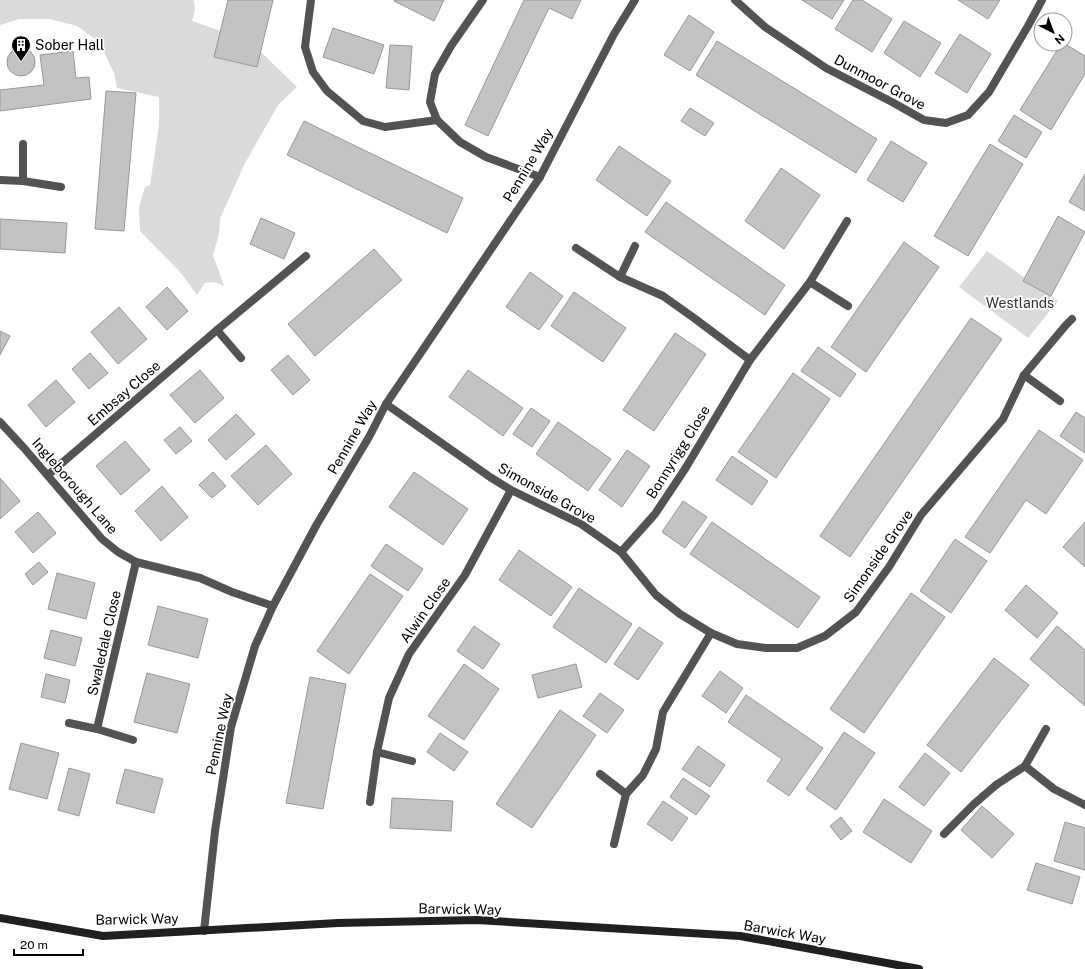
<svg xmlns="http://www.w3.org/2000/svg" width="1085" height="969" viewBox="0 0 1085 969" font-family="'Public Sans',sans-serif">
	<rect width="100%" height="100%" fill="#fff"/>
	<g fill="#dadada">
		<polygon points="0,0 194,0 195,10 192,21 229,34 261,52 297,87 278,105 244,165 220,219 219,234 213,255 224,286 214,282 205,283 197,295 181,273 140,231 139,207 145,187 150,185 159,125 159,97 117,88 114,73 99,42 77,26 50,19 19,19 0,25"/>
		<polygon points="987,251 1058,301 1028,338 959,287"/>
	</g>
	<g fill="#c3c3c3" stroke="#979797">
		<polygon points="228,0 273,0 257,67 214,57"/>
		<polygon points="395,0 444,0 434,21 394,1"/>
		<polygon points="524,0 581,0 572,19 549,8 488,136 465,125"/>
		<polygon points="802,0 844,0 832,19"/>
		<polygon points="853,0 862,0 892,19 872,52 835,29"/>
		<polygon points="958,0 1000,0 988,19"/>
		<polygon points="689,15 714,32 690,71 664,55"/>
		<polygon points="904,21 941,43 920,77 884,53"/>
		<polygon points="333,28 384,45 374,74 323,57"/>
		<polygon points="960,34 991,54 967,93 935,73"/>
		<polygon points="717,41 877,139 856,173 696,75"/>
		<polygon points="1061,44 1065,44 1085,56 1085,74 1051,130 1020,110"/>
		<polygon points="390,45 412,46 409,90 386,88"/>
		<circle cx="21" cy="62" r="14"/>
		<polygon points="73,51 76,78 89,77 91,99 0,111 0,90 44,85 40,55"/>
		<polygon points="106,91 136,93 124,231 95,229"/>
		<polygon points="690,108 714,123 705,136 681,121"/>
		<polygon points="1014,115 1042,132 1026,158 998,141"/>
		<polygon points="304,121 463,198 447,233 287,155"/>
		<polygon points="891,141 927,163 903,202 867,180"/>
		<polygon points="990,144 1023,164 968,256 934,236"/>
		<polygon points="619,146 671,181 647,216 596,180"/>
		<polygon points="781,168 820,195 784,249 745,221"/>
		<polygon points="1085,174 1085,211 1069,202"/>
		<polygon points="666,202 785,285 765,315 645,232"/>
		<polygon points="1058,216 1085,232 1051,296 1023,281"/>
		<polygon points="261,218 295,233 284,259 250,244"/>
		<polygon points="0,219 67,223 65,253 0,249"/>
		<polygon points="904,242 939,267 866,372 831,347"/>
		<polygon points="374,249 402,280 315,356 288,324"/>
		<polygon points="530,272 563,296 539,330 506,307"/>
		<polygon points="167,287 188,311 167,330 146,307"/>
		<polygon points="574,292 626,328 603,362 551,326"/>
		<polygon points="119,307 147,339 118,364 91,332"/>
		<polygon points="971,318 1002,339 850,557 820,536"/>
		<polygon points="0,331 10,336 0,355"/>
		<polygon points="675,333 706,354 654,431 623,410"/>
		<polygon points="818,347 856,374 840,397 801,371"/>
		<polygon points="90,353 108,373 89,389 72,369"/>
		<polygon points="288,355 310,380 293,395 271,370"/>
		<polygon points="200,370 224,398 195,423 170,395"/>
		<polygon points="468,370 523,408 503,436 449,397"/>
		<polygon points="793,373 830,399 776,478 738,452"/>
		<polygon points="56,380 75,402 46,427 28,405"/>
		<polygon points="531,408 550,421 532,447 513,434"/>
		<polygon points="1076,412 1085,418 1085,453 1060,436"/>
		<polygon points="236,414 255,434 226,460 208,440"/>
		<polygon points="558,422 611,459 588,491 536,454"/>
		<polygon points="180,427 192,441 176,454 164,440"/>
		<polygon points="1039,430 1083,460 1046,514 1026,500 990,553 965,537"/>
		<polygon points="125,441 150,470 121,495 96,466"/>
		<polygon points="266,445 292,474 258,505 231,476"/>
		<polygon points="627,450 650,466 622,507 599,490"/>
		<polygon points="732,456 768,481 752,505 716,480"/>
		<polygon points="213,472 226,486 212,498 199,485"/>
		<polygon points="414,472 468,509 443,545 389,507"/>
		<polygon points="0,478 20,501 0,519"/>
		<polygon points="162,486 188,517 161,541 135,511"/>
		<polygon points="683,501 707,517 685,548 662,532"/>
		<polygon points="38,512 56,533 33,553 15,532"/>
		<polygon points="712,522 820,597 798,628 690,554"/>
		<polygon points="1085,522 1085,567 1063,547"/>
		<polygon points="955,539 987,561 951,613 920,591"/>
		<polygon points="386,544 423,569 408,591 371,566"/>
		<polygon points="519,550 572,587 551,616 499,580"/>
		<polygon points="39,562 48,572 33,585 25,574"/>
		<polygon points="57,573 95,583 86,619 48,609"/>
		<polygon points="370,574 403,596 349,674 317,651"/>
		<polygon points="1026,585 1058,613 1037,638 1005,610"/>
		<polygon points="579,588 632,624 606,663 553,627"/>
		<polygon points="911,593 945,617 864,733 830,709"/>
		<polygon points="158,606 208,619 198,658 148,645"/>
		<polygon points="474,626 500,644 483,669 457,651"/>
		<polygon points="1057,626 1085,650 1085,706 1030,659"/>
		<polygon points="639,627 663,643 638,680 614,664"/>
		<polygon points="51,630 82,638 75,666 44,658"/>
		<polygon points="994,658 1029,685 961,772 927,745"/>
		<polygon points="464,664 499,689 464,740 428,716"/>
		<polygon points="576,664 582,687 538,698 532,675"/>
		<polygon points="720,671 743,688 726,713 702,696"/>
		<polygon points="147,673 190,684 177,733 134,722"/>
		<polygon points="46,674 70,680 65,703 41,697"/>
		<polygon points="310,677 346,684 323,809 286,803"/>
		<polygon points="600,693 624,710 607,733 583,716"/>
		<polygon points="746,695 823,748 789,796 767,781 782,759 728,722"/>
		<polygon points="560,710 596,735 532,828 496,804"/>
		<polygon points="844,732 875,753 836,810 806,789"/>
		<polygon points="440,733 468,752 454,771 427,752"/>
		<polygon points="21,743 59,753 47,799 9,789"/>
		<polygon points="698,746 725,765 710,787 682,769"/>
		<polygon points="925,753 950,773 924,806 899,787"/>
		<polygon points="69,768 90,774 79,816 58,810"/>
		<polygon points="125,769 163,779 154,813 116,803"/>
		<polygon points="683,778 710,796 696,815 670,797"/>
		<polygon points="392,798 453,801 451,831 390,828"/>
		<polygon points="884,799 932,831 911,863 863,832"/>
		<polygon points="663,801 688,818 672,841 647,824"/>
		<polygon points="982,806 1014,834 992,858 961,830"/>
		<polygon points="841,817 852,831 841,840 830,826"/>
		<polygon points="1065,822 1085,828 1085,870 1054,861"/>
		<polygon points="1036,863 1080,877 1072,904 1027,890"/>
	</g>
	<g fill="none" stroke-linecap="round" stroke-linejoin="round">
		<polyline stroke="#535353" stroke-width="8" points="944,834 974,804 996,785"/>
		<g stroke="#535353" stroke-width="8">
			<polyline points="311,0 305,47 313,72 327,91 363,121 385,127 437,120"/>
			<polyline points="483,0 451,46 435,74 430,102 437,120 460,142 486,157 540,177"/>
			<polyline points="735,0 765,27 826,68 892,102 924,120 946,123 968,115 989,92 1028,26 1042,0"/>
			<polyline points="0,180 23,181 61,187"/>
			<polyline points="23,181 23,144"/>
			<polyline points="576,248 620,277 663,296 694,318 750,360"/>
			<polyline points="620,277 635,246"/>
			<polyline points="810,282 848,306"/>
			<polyline points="217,330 241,358"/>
			<polyline points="1024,375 1060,401"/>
			<polyline points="386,404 490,477 511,490 581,524 621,552 656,595 680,614 711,633 737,644 766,648 797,648 825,636 856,612 889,567 921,515 1003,419 1024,375 1066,325 1072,319"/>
			<polyline points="0,422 24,448 102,539 118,552 136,562 200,578 232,592 273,606"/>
			<polyline points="48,475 217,330 306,256"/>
			<polyline points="621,552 655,514 685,469 750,360 810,282 847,221"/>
			<polyline points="69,723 97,729"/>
			<polyline points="133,740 97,729 136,562"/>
			<polyline points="377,752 412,761"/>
			<polyline points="1025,766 1046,729"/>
			<polyline points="600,774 626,794"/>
			<polyline points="996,785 1025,766 1054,789 1085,805"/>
			<polyline points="370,802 377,752 389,698 409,654 465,575 511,490"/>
			<polyline points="614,844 626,794 643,775 656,749 663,712 711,633"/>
			<polyline points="204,931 215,831 231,727 255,646 273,606 317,524 369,437 386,404 540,177 614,34 635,0"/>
		</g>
		<polyline stroke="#202020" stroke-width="8" points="0,918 103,936 338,923 477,920 740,936 919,969"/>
	</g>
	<defs>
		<g id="building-pin" transform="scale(1)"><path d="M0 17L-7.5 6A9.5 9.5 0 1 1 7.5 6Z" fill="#000" stroke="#fff"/><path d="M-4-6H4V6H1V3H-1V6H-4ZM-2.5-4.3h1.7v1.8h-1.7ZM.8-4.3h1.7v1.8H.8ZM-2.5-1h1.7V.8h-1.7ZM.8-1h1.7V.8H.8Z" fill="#fff"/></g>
	</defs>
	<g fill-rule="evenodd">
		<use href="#building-pin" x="21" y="45"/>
	</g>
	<g text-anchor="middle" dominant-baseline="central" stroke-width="3.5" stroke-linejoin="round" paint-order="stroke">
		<g font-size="14" fill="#000" stroke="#fff" text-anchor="start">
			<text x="35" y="45">Sober Hall</text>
		</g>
		<g font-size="14" fill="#000" stroke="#fff">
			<text transform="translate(880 82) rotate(28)">Dunmoor Grove</text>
			<text transform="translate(528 165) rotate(-59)">Pennine Way</text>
			<text transform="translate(124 393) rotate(-41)">Embsay Close</text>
			<text transform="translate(352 437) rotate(-60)">Pennine Way</text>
			<text transform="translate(678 452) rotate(-58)">Bonnyrigg Close</text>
			<text transform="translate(75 486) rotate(49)">Ingleborough Lane</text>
			<text transform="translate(547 493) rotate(29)">Simonside Grove</text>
			<text transform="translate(878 556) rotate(-55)">Simonside Grove</text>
			<text transform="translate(425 610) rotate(-55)">Alwin Close</text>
			<text transform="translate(104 643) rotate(-77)">Swaledale Close</text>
			<text transform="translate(219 734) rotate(-78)">Pennine Way</text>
			<text transform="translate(460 909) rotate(1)">Barwick Way</text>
			<text transform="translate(137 919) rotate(-1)">Barwick Way</text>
			<text transform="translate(785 932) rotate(10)">Barwick Way</text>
		</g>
		<g font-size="14" fill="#313131" stroke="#fff">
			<text x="1020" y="303">Westlands</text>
		</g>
	</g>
	<g transform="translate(1053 32) rotate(138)"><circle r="19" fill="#ffffff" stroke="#999999"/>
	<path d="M0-3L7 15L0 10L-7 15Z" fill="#000000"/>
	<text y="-6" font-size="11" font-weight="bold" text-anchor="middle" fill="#000000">N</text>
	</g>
	<path d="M14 949v6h69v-6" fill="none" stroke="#000000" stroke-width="2"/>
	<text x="20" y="949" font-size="12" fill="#000000" stroke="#ffffff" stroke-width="3" paint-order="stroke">20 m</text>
</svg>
